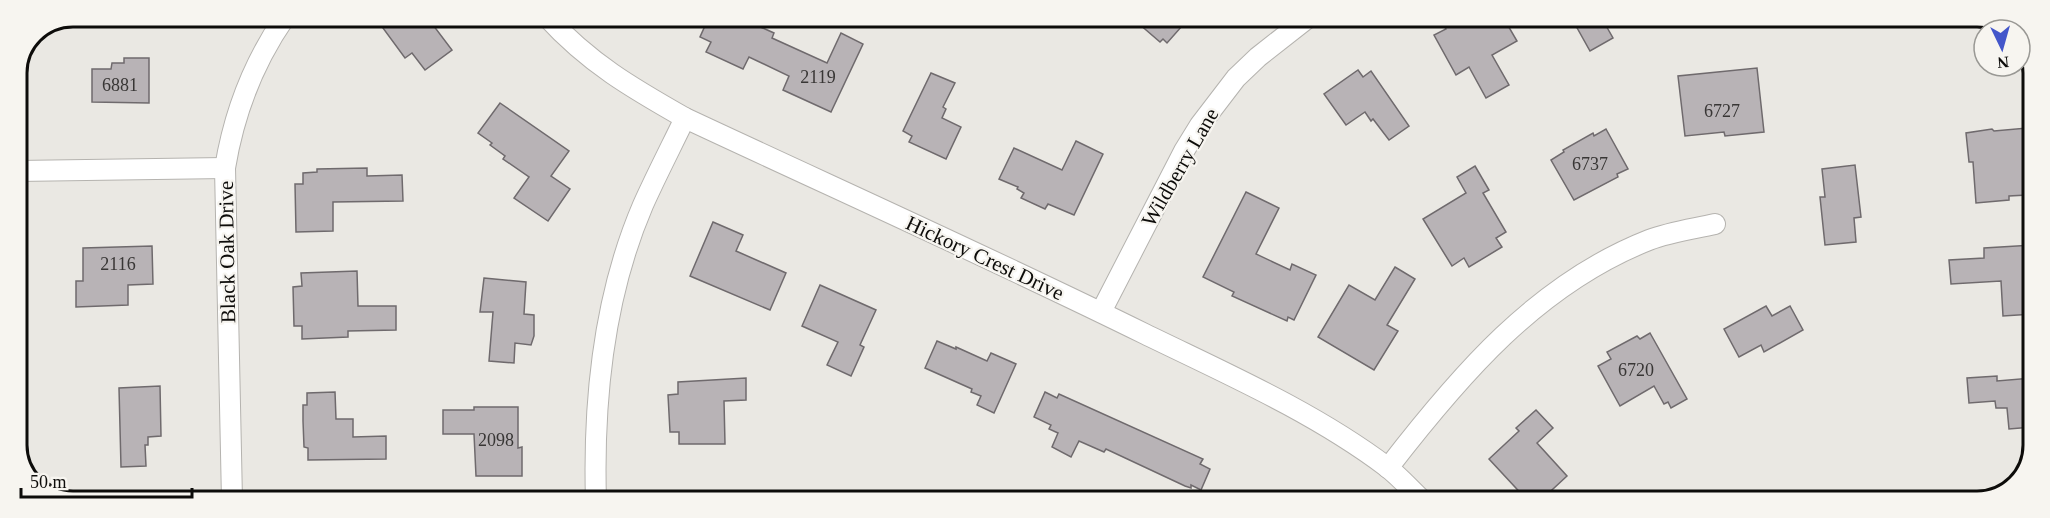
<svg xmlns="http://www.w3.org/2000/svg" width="2050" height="518" viewBox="0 0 2050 518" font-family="'Times New Roman',serif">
	<rect width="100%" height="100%" fill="#eae8e3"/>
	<g fill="#b8b3b6" stroke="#6f6a6d" stroke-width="1.5">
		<polygon points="390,17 427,17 452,50 425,70 412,53 405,58 380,24"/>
		<polygon points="709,17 738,17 774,33 772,38 827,63 841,33 863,44 831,112 783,90 789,76 749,57 743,69 706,52 711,42 700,37"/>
		<polygon points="1131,17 1190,17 1167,43 1163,39 1160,42"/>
		<polygon points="1439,17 1503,17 1517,41 1492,55 1509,85 1486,98 1469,67 1456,75 1434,35 1446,29"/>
		<polygon points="1571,17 1601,17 1613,38 1590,51"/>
		<polygon points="124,58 149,58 149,103 92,102 92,69 111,69 112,63 124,63"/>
		<polygon points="1757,68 1764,132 1725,136 1724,132 1685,136 1678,76"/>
		<polygon points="1358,70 1363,77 1371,71 1409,126 1389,140 1373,119 1371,121 1365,112 1346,125 1324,94"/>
		<polygon points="931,73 955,83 943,107 946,109 942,118 961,127 946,159 909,142 912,136 903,131"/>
		<polygon points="500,103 569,151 551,176 570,189 548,221 514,198 529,177 503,159 505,156 490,145 492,143 478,133"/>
		<polygon points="2027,128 2029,154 2024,154 2027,195 2009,196 2009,200 1976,203 1973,162 1969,162 1966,133 1992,129 1994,131"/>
		<polygon points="1606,129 1628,169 1617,174 1618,177 1574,200 1551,160 1564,152 1563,150 1593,133 1594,136"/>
		<polygon points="1076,141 1103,154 1074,215 1048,204 1045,209 1021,198 1024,193 1017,189 1018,187 999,179 1014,148 1062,170"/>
		<polygon points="1855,165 1861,217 1854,218 1856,242 1825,245 1820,197 1825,197 1822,169"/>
		<polygon points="1475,166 1489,190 1483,193 1506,232 1496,238 1502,247 1469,267 1464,258 1452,266 1423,219 1466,193 1457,177"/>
		<polygon points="367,168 367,176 402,175 403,201 333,202 333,231 296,232 295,184 303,184 303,173 317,172 317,169"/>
		<polygon points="1246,192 1279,208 1256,254 1290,270 1292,264 1316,275 1294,320 1288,317 1287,321 1232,296 1234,292 1203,277"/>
		<polygon points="713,222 743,235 736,251 786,273 770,310 690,276"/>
		<polygon points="2033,245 2033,314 2003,316 2001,281 1951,284 1949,260 1984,258 1984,248"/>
		<polygon points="152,246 153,284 128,285 128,305 76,307 76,281 83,281 83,248"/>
		<polygon points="1395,267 1415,279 1387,325 1398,331 1374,370 1318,337 1349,285 1375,300"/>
		<polygon points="357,271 358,306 396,306 396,330 348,331 348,337 302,339 302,326 294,326 293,287 302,286 301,273"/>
		<polygon points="484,278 526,282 524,314 534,315 534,336 531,345 515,343 514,363 489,361 493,312 480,312"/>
		<polygon points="820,285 876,310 860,345 864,347 851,376 827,365 838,342 802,326"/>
		<polygon points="1766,306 1772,316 1790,306 1803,330 1764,352 1761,345 1739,357 1724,329"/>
		<polygon points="1650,333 1687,399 1671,408 1668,402 1664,404 1654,386 1620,406 1598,366 1611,359 1607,352 1637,336 1640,339"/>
		<polygon points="937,341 956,349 956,347 987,361 991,353 1016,364 994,413 977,405 981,396 971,392 972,389 925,368"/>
		<polygon points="1997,376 1997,381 2032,378 2032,427 2009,429 2007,408 1996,408 1995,401 1969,403 1967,378"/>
		<polygon points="746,378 746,400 724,401 725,444 679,444 679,432 670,432 668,395 678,394 678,382"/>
		<polygon points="160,386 161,436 148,437 148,445 145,445 146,466 121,467 119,388"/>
		<polygon points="335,392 336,419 353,419 353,437 386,436 386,459 308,460 308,448 304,447 303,421 303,405 307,405 307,393"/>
		<polygon points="1045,392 1057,398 1059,394 1203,459 1200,464 1210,469 1201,490 1191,485 1191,488 1185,486 1106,449 1104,452 1079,441 1071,457 1052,447 1058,433 1049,429 1051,425 1034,417"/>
		<polygon points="474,407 518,407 518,448 522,447 522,476 476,476 474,434 443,434 443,410 474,410"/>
		<polygon points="1536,410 1553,428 1537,443 1567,476 1540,501 1528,501 1489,459 1519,431 1516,428"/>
	</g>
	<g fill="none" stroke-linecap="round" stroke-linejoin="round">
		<g stroke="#b5b3af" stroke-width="22">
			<g id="minor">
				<path d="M547,17C589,63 632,88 685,118C839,190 993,259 1145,334C1227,374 1314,412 1387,467C1400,477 1411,490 1423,501"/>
				<polyline points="17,171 225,168"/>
				<polyline points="1101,312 1184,151 1200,125 1236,78 1258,57 1309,17"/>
				<path d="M1388,468C1459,376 1537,284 1649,240C1670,232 1693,229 1715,224"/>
				<path d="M232,500L225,168C234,113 253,63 285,17"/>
				<path d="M596,501C593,401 603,298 643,205C656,176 671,147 685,118"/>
			</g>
		</g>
		<use href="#minor" stroke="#fff" stroke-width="20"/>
	</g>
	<g text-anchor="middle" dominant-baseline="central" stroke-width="4.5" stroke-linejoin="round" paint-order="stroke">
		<g font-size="18" fill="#383635">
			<text x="818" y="77">2119</text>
			<text x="120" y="85">6881</text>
			<text x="1722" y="111">6727</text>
			<text x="1590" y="164">6737</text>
			<text x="118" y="264">2116</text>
			<text x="1636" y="370">6720</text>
			<text x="496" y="440">2098</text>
		</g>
		<g font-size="21" fill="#0d0c0a" stroke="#f7f5f0">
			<text transform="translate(1180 167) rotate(-60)">Wildberry Lane</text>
			<text transform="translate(227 252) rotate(-91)">Black Oak Drive</text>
			<text transform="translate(985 258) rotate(25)">Hickory Crest Drive</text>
		</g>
	</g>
	<path d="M0 0H2050V518H0ZM73 27H1977A46 46 0 0 1 2023 73V445A46 46 0 0 1 1977 491H73A46 46 0 0 1 27 445V73A46 46 0 0 1 73 27Z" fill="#f7f5f0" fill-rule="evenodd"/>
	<path fill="none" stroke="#0d0c0a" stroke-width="3" d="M73 27H1977A46 46 0 0 1 2023 73V445A46 46 0 0 1 1977 491H73A46 46 0 0 1 27 445V73A46 46 0 0 1 73 27Z"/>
	<g transform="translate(2002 48) rotate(175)"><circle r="28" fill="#f7f5f0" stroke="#999894" stroke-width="1.5"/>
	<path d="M0-4.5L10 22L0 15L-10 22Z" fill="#4356ca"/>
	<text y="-9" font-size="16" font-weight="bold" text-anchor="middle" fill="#0d0c0a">N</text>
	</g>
	<path d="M21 488v9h171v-9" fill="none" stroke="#0d0c0a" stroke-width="3"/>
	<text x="30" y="488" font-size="18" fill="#0d0c0a" stroke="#f7f5f0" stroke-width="4.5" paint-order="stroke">50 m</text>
</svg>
